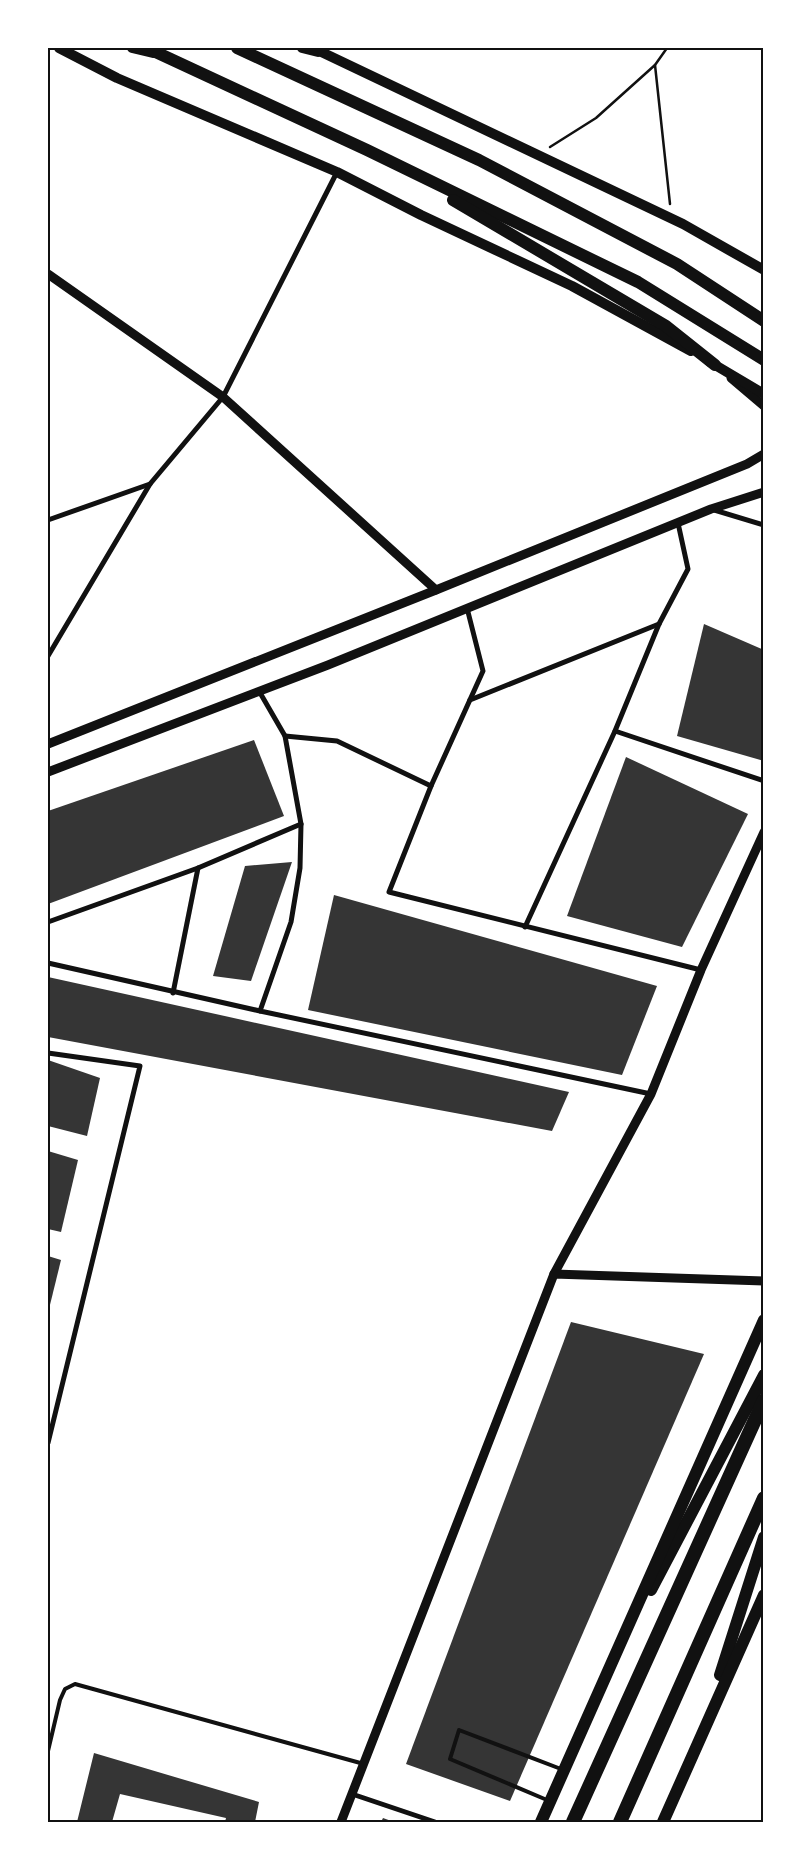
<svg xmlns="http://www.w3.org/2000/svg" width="811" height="1870" viewBox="0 0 811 1870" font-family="Overpass,sans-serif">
	<rect width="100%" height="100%" fill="#fff"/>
	<g fill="#353535">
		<polygon points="704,624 764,650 764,761 677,736"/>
		<polygon points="254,740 284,816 48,904 48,811"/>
		<polygon points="626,757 748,814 682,947 567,916"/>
		<polygon points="292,862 251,981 213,976 245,866"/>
		<polygon points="334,895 657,986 622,1075 308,1010"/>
		<polygon points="48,977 569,1092 552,1131 48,1037"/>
		<polygon points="48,1060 100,1078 87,1136 48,1126"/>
		<polygon points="48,1151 78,1160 61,1232 48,1229"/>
		<polygon points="48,1256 61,1260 48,1313"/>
		<polygon points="571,1322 704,1354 510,1801 406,1764"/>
		<polygon points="94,1753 259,1802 255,1822 225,1822 226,1818 120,1794 112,1822 77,1822"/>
		<polygon points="383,1818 394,1822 381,1822"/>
	</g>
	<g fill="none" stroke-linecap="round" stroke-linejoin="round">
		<g stroke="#111" stroke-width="2.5">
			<polyline points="667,48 655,65 670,204"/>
			<polyline points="550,147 596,118 655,65"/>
		</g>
		<g stroke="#111" stroke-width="4">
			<polyline points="48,1751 60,1700 65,1689 75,1684 364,1764"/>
			<polyline points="547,1800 450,1759 459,1730 561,1769"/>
		</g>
		<g stroke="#111" stroke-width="5">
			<polyline points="711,509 764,525"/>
			<polyline points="48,520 150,484"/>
			<polyline points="467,608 483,671 431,786 389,892 701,970"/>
			<polyline points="48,656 150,484 223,397 337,172"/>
			<polyline points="259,691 285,736 301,824 300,868 291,922 260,1011 651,1094"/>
			<polyline points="470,700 659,624"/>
			<polyline points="615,731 764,781"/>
			<polyline points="285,736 337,741 431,786"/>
			<polyline points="48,922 198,868 301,824"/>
			<polyline points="525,927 615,731 659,624 688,569 678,523"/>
			<polyline points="48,963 260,1011"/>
			<polyline points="173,993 198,868"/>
			<polyline points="48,1053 140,1066 48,1443"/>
			<polyline points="352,1794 435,1822"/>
		</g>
		<g stroke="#111" stroke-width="9">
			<polyline points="48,274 223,397 436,590"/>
			<polyline points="731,378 764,406"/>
			<polyline points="48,744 436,590 747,464 764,454"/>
			<polyline points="48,772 328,665 711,509 764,492"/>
			<polyline points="554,1274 651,1094 701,970 764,832"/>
			<polyline points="341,1822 554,1274 764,1281"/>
		</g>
		<g stroke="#111" stroke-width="10">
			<polyline points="59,48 117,78 337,172 421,215 572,286 691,351"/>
			<polyline points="132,48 153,53"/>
			<polyline points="302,48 318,52"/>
			<polyline points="313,48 683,224 764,270"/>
			<polyline points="710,362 764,394"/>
		</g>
		<g stroke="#111" stroke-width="12">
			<polyline points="147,48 367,150 638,282 764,360"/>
			<polyline points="237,48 479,160 677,264 764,321"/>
			<polyline points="453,200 666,326 715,365"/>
			<polyline points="651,1590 764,1375"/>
			<polyline points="720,1675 764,1537"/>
			<polyline points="541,1822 764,1320"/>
			<polyline points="663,1822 764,1595"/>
		</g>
		<g stroke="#111" stroke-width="14">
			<polyline points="573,1822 764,1400"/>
			<polyline points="620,1822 764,1498"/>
		</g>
	</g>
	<rect width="811" height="1870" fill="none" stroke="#ffffff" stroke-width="98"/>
	<rect x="49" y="49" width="713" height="1772" fill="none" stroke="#111" stroke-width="2"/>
</svg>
